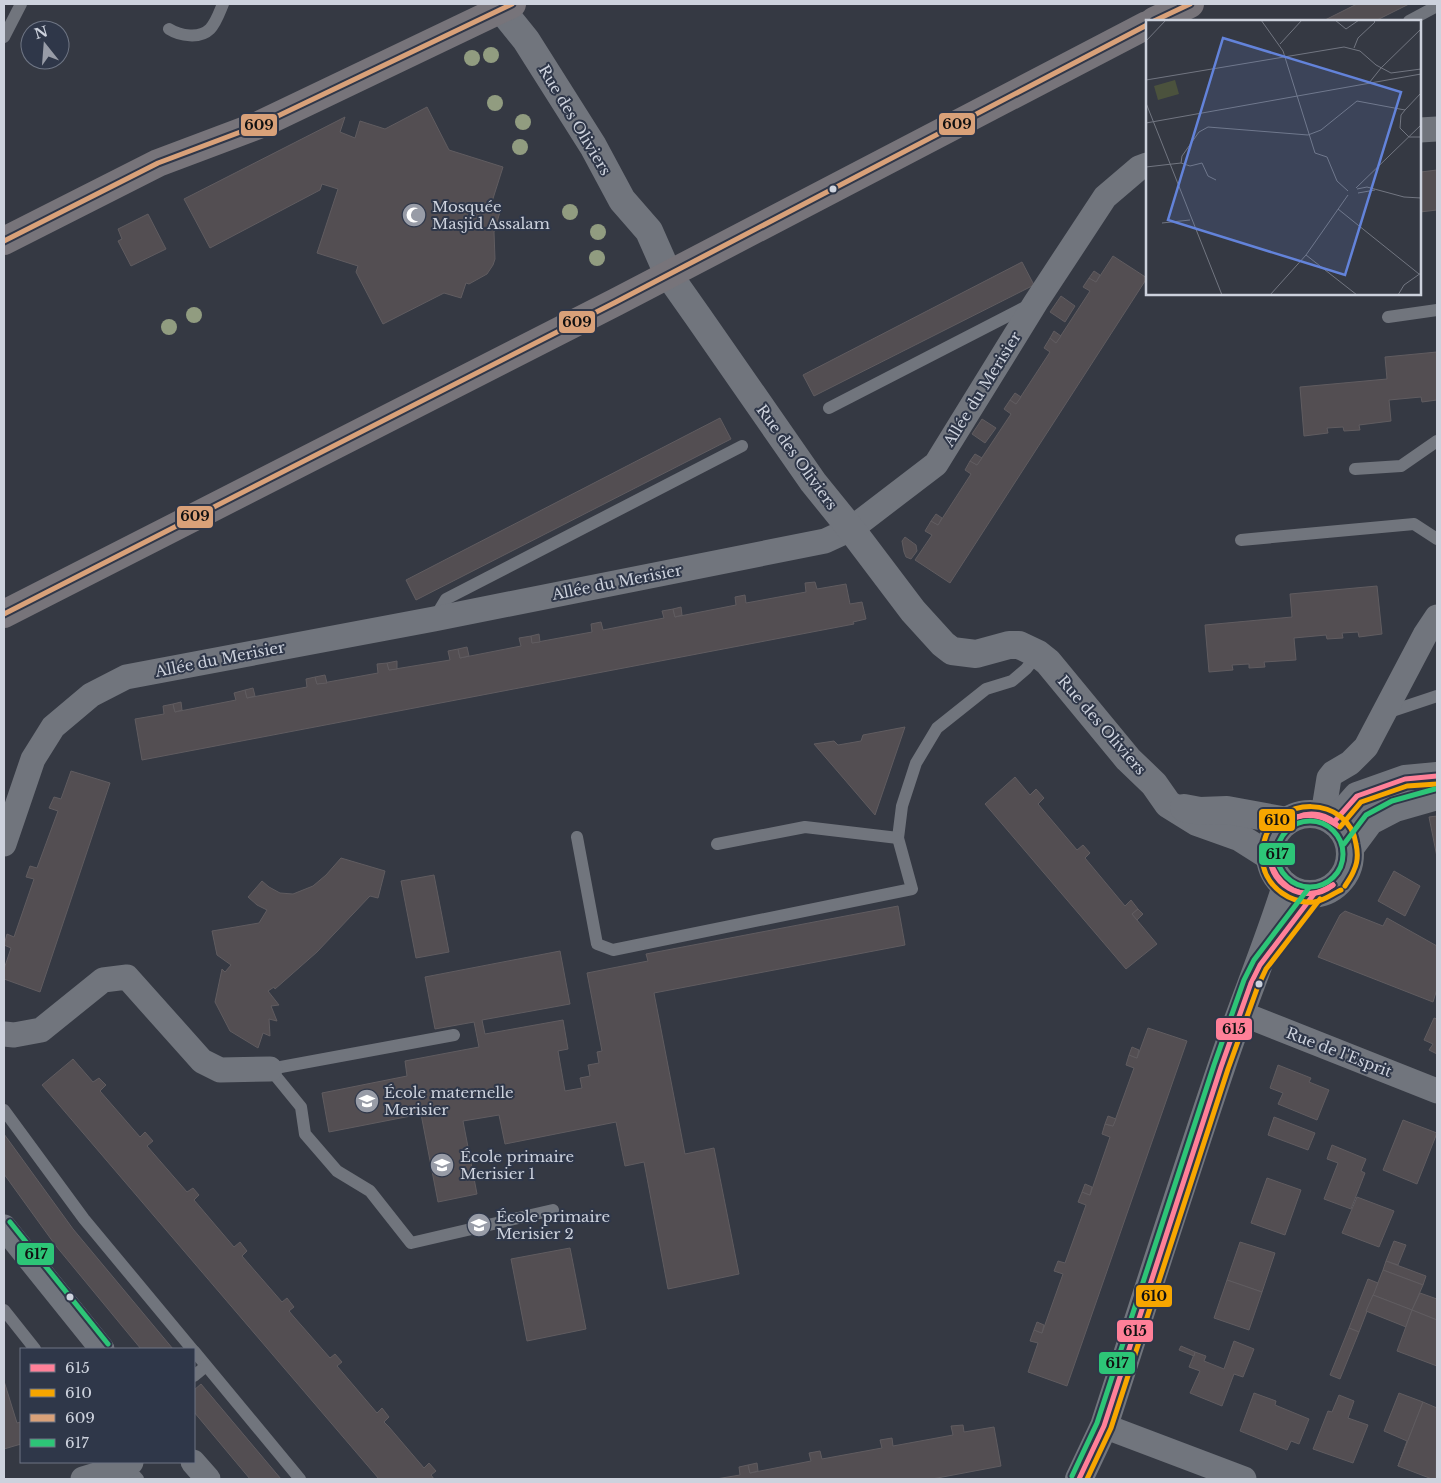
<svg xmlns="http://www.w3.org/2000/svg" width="1441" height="1483" viewBox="0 0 1441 1483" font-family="'Libre Baskerville',serif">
	<rect width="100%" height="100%" fill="#353943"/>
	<g fill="#534e52" stroke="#605c60">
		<polygon points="1357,4 1409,4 1375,21 1323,21"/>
		<polygon points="427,107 449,150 503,167 490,208 500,212 494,232 495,259 493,265 487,274 469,284 466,283 461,298 444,293 383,324 356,272 358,266 317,253 338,189 322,184 320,190 210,248 184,199 345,117 340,132 355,138 360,121 385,129"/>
		<polygon points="1420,164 1421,172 1437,170 1437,210 1420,212"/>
		<polygon points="148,214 166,249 131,266 118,241 122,239 118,229"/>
		<polygon points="1113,256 1147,278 950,583 915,560 932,535 925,531 931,521 938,525 971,474 965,470 970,461 977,465 1011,414 1004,409 1010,400 1016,404 1050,352 1044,348 1050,338 1056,343 1090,291 1083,287 1089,278 1096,282"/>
		<polygon points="1022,262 1034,285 814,396 803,375"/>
		<polygon points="1094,271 1100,275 1096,282 1089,278"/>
		<polygon points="1061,296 1075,306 1065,322 1050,312"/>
		<polygon points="1054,331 1061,336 1056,343 1050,338"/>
		<polygon points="1437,352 1437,400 1422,402 1421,397 1389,400 1391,421 1359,425 1360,430 1344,431 1343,427 1327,428 1328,433 1304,436 1300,387 1387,379 1385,357"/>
		<polygon points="1015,393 1021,397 1016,404 1010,400"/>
		<polygon points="720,418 731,439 416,600 406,580"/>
		<polygon points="982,419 996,428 985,443 972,434"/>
		<polygon points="975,454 982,458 977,465 970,461"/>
		<polygon points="936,514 942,518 938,525 931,521"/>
		<polygon points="905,537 916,545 917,551 911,559 906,557 904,552 902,541"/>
		<polygon points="815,582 817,589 846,584 850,604 862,602 866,619 853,622 854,624 142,760 135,719 164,714 163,706 173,704 175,712 236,700 234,693 245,690 247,698 307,687 306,679 315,677 317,684 378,673 377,664 387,663 389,670 450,660 448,651 458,649 460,658 521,646 519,638 531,636 532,643 592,632 591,624 601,622 603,630 664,618 662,611 673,609 675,617 736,605 735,597 745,595 746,603 806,592 805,583"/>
		<polygon points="1377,586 1382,634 1359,637 1358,632 1342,633 1343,638 1327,639 1326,635 1294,638 1296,660 1264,662 1265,667 1249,668 1249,664 1232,665 1233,670 1209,672 1205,625 1292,617 1290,594"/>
		<polygon points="681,607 682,615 675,617 673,609"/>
		<polygon points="539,634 540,642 532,643 531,636"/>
		<polygon points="467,647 469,656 460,658 458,649"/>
		<polygon points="397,661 397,669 389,670 387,663"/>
		<polygon points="325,675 327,683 317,684 315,677"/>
		<polygon points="253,688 255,696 247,698 245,690"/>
		<polygon points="181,702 182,710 175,712 173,704"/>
		<polygon points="905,727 875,815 814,744 834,741 838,745 861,741 863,735"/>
		<polygon points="71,771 110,783 40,992 4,979 4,969 11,948 4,945 7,934 14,937 34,879 26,877 30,866 37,868 58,811 49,808 54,797 61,799"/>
		<polygon points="1015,777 1030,795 1036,789 1044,798 1038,804 1077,850 1083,845 1090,853 1085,858 1125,906 1131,900 1138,909 1132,914 1157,944 1126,969 985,804"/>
		<polygon points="1437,816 1437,857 1429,817"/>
		<polygon points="341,858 385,871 378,898 370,896 317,952 275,989 274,987 268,991 279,1005 271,1006 277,1021 269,1019 270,1036 263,1033 258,1048 230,1031 215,1002 222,969 225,972 231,965 217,955 212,931 259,923 267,910 257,905 248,897 262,881 269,887 280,893 293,894 313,886 326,875"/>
		<polygon points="1394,871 1420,886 1405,916 1378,901"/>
		<polygon points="434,875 449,952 416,958 401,881"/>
		<polygon points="898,906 905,945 654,993 685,1154 714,1148 739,1274 668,1289 644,1162 625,1166 616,1122 505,1144 499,1115 463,1121 477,1194 438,1202 421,1114 329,1132 322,1093 407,1076 405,1061 479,1047 474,1022 435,1029 425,977 560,951 570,1004 482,1020 485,1034 563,1020 568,1049 558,1051 565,1091 582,1088 580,1078 590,1076 588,1065 599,1063 597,1052 602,1051 587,973 648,961 646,954"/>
		<polygon points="1138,909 1143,914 1137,920 1132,914"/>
		<polygon points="1345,911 1383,926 1387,918 1437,946 1437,989 1433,1002 1318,957 1340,915"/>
		<polygon points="1434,1018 1437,1019 1437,1054 1429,1050 1433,1044 1424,1040"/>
		<polygon points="1148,1028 1187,1041 1067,1386 1028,1372 1038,1343 1030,1341 1034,1330 1042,1333 1063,1274 1054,1271 1058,1261 1065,1263 1086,1205 1078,1202 1082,1192 1090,1195 1110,1137 1102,1134 1105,1124 1113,1126 1134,1068 1126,1065 1129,1055 1137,1058"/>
		<polygon points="1132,1047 1139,1050 1137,1058 1129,1055"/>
		<polygon points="73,1059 93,1082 99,1078 106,1085 100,1091 140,1137 145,1132 153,1141 147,1146 187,1192 193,1188 199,1195 194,1200 234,1247 240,1242 247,1251 242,1256 282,1302 287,1298 294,1307 289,1311 294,1317 330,1358 335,1354 342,1362 337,1366 377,1413 382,1408 389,1417 384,1422 389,1427 424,1468 429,1463 436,1471 431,1475 434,1479 379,1479 42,1085"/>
		<polygon points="1278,1065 1311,1078 1309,1082 1329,1090 1317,1120 1278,1104 1283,1093 1270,1088"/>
		<polygon points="1108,1116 1116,1119 1113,1126 1105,1124"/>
		<polygon points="1274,1117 1315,1133 1308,1150 1268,1135"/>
		<polygon points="1403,1120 1437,1133 1417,1184 1383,1170"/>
		<polygon points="4,1134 73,1229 173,1349 141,1349 56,1246 4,1174"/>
		<polygon points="1332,1145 1366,1159 1361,1171 1365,1173 1351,1209 1324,1199 1338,1163 1327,1159"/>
		<polygon points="1267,1178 1301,1190 1285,1235 1251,1223"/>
		<polygon points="1085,1184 1092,1187 1090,1195 1082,1192"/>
		<polygon points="1357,1197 1394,1211 1379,1247 1342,1233"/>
		<polygon points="1394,1241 1406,1245 1398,1265 1386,1261"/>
		<polygon points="1240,1242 1275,1253 1262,1292 1227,1280"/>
		<polygon points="570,1248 586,1329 527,1341 511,1259"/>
		<polygon points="1386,1261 1426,1276 1423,1285 1383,1270"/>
		<polygon points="1383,1270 1423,1285 1412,1310 1373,1295"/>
		<polygon points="1368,1279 1378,1283 1359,1332 1349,1328"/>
		<polygon points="1227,1280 1262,1292 1249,1330 1214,1318"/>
		<polygon points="1420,1293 1437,1299 1437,1320 1412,1310"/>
		<polygon points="1373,1295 1412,1310 1406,1327 1366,1311"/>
		<polygon points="1412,1310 1437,1320 1437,1366 1397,1351"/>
		<polygon points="1037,1322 1044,1325 1042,1333 1034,1330"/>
		<polygon points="1349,1328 1359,1332 1340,1379 1330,1375"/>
		<polygon points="1234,1341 1254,1349 1243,1377 1234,1374 1222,1406 1190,1393 1200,1371 1189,1367 1195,1352 1206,1356 1204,1361 1224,1369"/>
		<polygon points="1181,1346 1195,1352 1194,1356 1179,1350"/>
		<polygon points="4,1381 17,1423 21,1422 21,1444 4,1449"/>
		<polygon points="201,1384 281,1479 250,1479 194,1412 194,1390"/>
		<polygon points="1254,1393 1276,1401 1275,1405 1309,1419 1299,1444 1291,1441 1287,1450 1240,1431"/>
		<polygon points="1399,1393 1423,1402 1398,1466 1407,1441 1384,1431"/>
		<polygon points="1339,1395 1354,1401 1348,1418 1368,1425 1353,1463 1313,1449 1328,1411 1332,1412"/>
		<polygon points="1423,1402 1437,1408 1436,1479 1432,1479 1398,1466"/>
		<polygon points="963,1425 964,1432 994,1427 1001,1466 932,1479 716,1479 740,1475 739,1467 748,1465 750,1473 811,1461 809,1453 820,1451 822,1459 882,1448 880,1440 892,1438 893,1446 953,1435 951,1426"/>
		<polygon points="757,1463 758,1471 750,1473 748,1465"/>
	</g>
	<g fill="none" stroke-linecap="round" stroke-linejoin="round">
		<g stroke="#71757d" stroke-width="12">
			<polyline points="1409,21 1437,6"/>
			<path d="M169,29C180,36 200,39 210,29C216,23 220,11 223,4"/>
			<polyline points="4,37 21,4"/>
			<polyline points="1388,317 1437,310"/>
			<polyline points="829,408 1029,305"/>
			<polyline points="1355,469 1401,466 1437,441"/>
			<polyline points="1241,540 1414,524 1437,539"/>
			<polyline points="434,619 446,599 742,446"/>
			<polyline points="1386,713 1437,696"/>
			<polyline points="577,837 597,944 613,950 912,889 898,838 902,806 916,763 937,728 986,689 1012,681 1026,669 1038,654"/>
			<polyline points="717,844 805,827 898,838"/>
			<polyline points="454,1035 270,1069 301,1107 305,1134 337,1171 370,1191 411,1243 553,1210"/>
			<polyline points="4,1110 84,1219 192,1349"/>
			<polyline points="4,1310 35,1349"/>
			<polyline points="194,1351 300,1479"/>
			<polyline points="194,1376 206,1366"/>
			<polyline points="123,1462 138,1479"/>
		</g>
		<g stroke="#71757d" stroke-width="25">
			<polyline points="1420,130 1437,129"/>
			<polyline points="1323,815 1329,778 1333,773 1350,763 1366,747 1425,635 1437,617"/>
			<polyline points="4,844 33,759 53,727 91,695 126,677 434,619 825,541 851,529 936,464 1036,302 1105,197 1139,168 1147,165"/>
			<polyline points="1240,1013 1437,1091"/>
			<polyline points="4,1034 14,1035 41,1030 103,980 127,977 202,1061 220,1070 270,1069"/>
			<polyline points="4,1227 102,1349"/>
			<polyline points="1104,1426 1244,1479"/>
			<polyline points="193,1462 208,1479"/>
			<polyline points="83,1479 126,1466 131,1462"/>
		</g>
		<g stroke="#71757d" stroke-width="28">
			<polyline points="501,9 526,40 593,146 622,200 649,231 668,274 699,318 813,482 851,529 913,611 943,644 952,651 976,654 1009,645 1019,645 1038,654 1048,662 1128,759 1154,784 1168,804 1197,822 1239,837 1269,856"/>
			<polyline points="1184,808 1200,811 1227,810 1287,821"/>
			<circle cx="1310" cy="854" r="40"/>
			<polyline points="1334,822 1357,796 1405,779 1437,776"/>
			<polyline points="1350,848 1370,821 1395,808 1437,796"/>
			<path d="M1079,1479L1104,1426C1143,1306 1181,1185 1222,1065C1242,1005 1267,947 1286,886"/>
		</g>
		<g stroke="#77747a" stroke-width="28">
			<polyline points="1154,21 1190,4"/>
			<polyline points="4,241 158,163 259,125 512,4"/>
			<polyline points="4,614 616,302 1147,25"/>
		</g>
		<g stroke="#2f3749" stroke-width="9">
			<g id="bus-1">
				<path d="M1297,817C1311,811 1328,814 1338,826"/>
				<path d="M1297,817C1313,813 1324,817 1338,826"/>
				<polyline points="1334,822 1357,796 1405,779 1437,776"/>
				<path d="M1271,848C1267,873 1289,897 1315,893C1321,892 1328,888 1333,885"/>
				<path d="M1271,848C1263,884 1306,907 1333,885"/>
				<polyline points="1079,1479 1104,1426 1221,1067 1251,983 1260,965 1314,894"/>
			</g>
		</g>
		<g stroke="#2f3749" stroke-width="9">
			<g id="bus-2">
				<polyline points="1340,827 1361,802 1407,786 1437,784"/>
				<path d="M1341,890C1332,894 1324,901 1314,902C1291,904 1268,888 1263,865C1261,857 1263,850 1264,842C1275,794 1349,795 1356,844C1358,853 1358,862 1354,870C1352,876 1348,881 1345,886"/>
				<polyline points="1087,1479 1111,1428 1228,1069 1258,986 1266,969 1320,899"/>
			</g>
		</g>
		<g stroke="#2f3749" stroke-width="9">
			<g id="bus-3">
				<polyline points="1154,21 1190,4"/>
				<polyline points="4,241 158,163 259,125 512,4"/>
				<polyline points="4,614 616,302 1147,25"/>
			</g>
		</g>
		<g stroke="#2f3749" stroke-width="9">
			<g id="bus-4">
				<circle cx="1310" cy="854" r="33"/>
				<polyline points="1344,844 1366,815 1392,801 1435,789"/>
				<polyline points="10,1222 108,1344"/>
				<polyline points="1072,1476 1097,1423 1214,1065 1244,980 1254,960 1308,889"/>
			</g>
		</g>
		<use href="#bus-1" stroke="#ff8098" stroke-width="5"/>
		<use href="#bus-2" stroke="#f7a600" stroke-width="5"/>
		<use href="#bus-3" stroke="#d9a179" stroke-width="5"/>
		<use href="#bus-4" stroke="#2dc577" stroke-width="5"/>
	</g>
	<g fill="#919c80">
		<circle cx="491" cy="55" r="8"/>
		<circle cx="472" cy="58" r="8"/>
		<circle cx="495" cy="103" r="8"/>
		<circle cx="523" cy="122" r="8"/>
		<circle cx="520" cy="147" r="8"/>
		<circle cx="570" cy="212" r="8"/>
		<circle cx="598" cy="232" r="8"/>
		<circle cx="597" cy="258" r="8"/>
		<circle cx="194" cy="315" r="8"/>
		<circle cx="169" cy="327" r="8"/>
	</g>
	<defs>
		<g id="mosque-disc" transform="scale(1.25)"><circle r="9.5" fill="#989ca7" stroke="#2f3749"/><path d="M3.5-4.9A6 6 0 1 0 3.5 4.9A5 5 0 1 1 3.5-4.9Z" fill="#fff"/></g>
		<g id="school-disc" transform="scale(1.25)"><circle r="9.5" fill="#989ca7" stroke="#2f3749"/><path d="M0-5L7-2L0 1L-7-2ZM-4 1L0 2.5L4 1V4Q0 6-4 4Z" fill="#fff"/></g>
	</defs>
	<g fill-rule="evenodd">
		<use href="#mosque-disc" x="414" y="215"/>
		<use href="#school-disc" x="367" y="1101"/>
		<use href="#school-disc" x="442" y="1165"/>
		<use href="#school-disc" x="479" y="1225"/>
	</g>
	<g fill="#cdd2dd" stroke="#2f3749" stroke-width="2">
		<circle cx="833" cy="189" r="4.5"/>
		<circle cx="1259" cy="984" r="4.5"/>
		<circle cx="70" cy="1297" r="4.5"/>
	</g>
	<g text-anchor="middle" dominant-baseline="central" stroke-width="4" stroke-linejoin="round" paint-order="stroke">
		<g font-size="15" fill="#cdd2dd" stroke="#2f3749">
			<text transform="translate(575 120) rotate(59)">Rue des Oliviers</text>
			<text transform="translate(982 389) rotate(-58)">Allée du Merisier</text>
			<text transform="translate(797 457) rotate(54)">Rue des Oliviers</text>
			<text transform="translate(617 582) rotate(-11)">Allée du Merisier</text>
			<text transform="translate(220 659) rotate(-11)">Allée du Merisier</text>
			<text transform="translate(1102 725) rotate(49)">Rue des Oliviers</text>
			<text transform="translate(1339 1052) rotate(21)">Rue de l'Esprit</text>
		</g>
		<g font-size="15" fill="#cdd2dd" stroke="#2f3749" text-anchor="start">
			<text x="432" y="206">Mosquée<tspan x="432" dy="17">Masjid Assalam</tspan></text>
			<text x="384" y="1092">École maternelle<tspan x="384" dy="17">Merisier</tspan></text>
			<text x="460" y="1156">École primaire<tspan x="460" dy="17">Merisier 1</tspan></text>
			<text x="496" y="1216">École primaire<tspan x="496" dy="17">Merisier 2</tspan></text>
		</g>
	</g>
	<g transform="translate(1146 20)">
		<rect width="275" height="275" fill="#353943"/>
		<path d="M29,60L33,74L12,80L8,66Z" fill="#4b523d"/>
		<path fill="none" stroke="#727681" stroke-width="1" d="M115,0L137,31L169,133L181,137L191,161L202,171M189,0L200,9L213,0M0,21L20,0M134,24L156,0M208,28L212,18L229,2L227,0M235,48L275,9M0,60L198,27L214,31L230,45L245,53L275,49M223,63L235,48M0,83L76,275M259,90L255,95L254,108L263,117H275M0,103L275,54M35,143L44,146L56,143L62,156L70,160M0,147L35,143L36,136L53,112L62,107L162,115L175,110L211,81L259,90L275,73M210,168L275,105M211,169L221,167L258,177L275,178M212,173L229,170M192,189L273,254M16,203L44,200M160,235L211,275M124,275L160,235L202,175M252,275L258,265L275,253"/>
		<path fill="#6383da" fill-opacity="0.15" stroke="#6383da" stroke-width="2.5" d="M77,18L255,72L199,255L22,200Z"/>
		<rect width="275" height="275" fill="none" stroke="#cdd2dd" stroke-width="2.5"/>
	</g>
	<g stroke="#2f3749" stroke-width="2">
		<rect x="938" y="112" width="38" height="24" rx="5" fill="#d9a179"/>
		<rect x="240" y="113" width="38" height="24" rx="5" fill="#d9a179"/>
		<rect x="558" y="310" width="38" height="24" rx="5" fill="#d9a179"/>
		<rect x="176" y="505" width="38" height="24" rx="5" fill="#d9a179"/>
		<rect x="1258" y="808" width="38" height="24" rx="5" fill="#f7a600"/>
		<rect x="1258" y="842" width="38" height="24" rx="5" fill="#2dc577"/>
		<rect x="1215" y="1017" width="38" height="24" rx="5" fill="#ff8098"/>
		<rect x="16" y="1242" width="39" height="24" rx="5" fill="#2dc577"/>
		<rect x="1135" y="1284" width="38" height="24" rx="5" fill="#f7a600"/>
		<rect x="1116" y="1319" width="38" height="24" rx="5" fill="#ff8098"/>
		<rect x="1098" y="1351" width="38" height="24" rx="5" fill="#2dc577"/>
	</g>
	<g font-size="14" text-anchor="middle" font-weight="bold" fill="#111">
		<text x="957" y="129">609</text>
		<text x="259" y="130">609</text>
		<text x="577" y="327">609</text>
		<text x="195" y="521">609</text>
		<text x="1277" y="825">610</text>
		<text x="1277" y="859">617</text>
		<text x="1234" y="1034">615</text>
		<text x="36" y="1259">617</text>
		<text x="1154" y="1301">610</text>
		<text x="1135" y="1336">615</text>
		<text x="1117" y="1368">617</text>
	</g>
	<rect width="1441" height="1483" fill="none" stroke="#cdd2dd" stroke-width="10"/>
	<rect x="20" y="1348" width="175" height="115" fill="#2f3749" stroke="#6e7584"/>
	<rect x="30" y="1364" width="25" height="8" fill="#ff8098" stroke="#6e7584"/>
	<text x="65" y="1373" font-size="15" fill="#cdd2dd">615</text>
	<rect x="30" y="1389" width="25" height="8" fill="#f7a600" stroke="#6e7584"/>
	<text x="65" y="1398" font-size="15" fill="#cdd2dd">610</text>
	<rect x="30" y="1414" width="25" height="8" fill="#d9a179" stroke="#6e7584"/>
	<text x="65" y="1423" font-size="15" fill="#cdd2dd">609</text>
	<rect x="30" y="1439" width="25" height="8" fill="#2dc577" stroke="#6e7584"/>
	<text x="65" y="1448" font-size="15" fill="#cdd2dd">617</text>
	<g transform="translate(45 45) rotate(343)"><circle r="24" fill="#2f3749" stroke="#6e7584"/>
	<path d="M0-4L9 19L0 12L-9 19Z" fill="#989ca7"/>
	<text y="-8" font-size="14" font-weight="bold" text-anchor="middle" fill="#cdd2dd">N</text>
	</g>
</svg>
